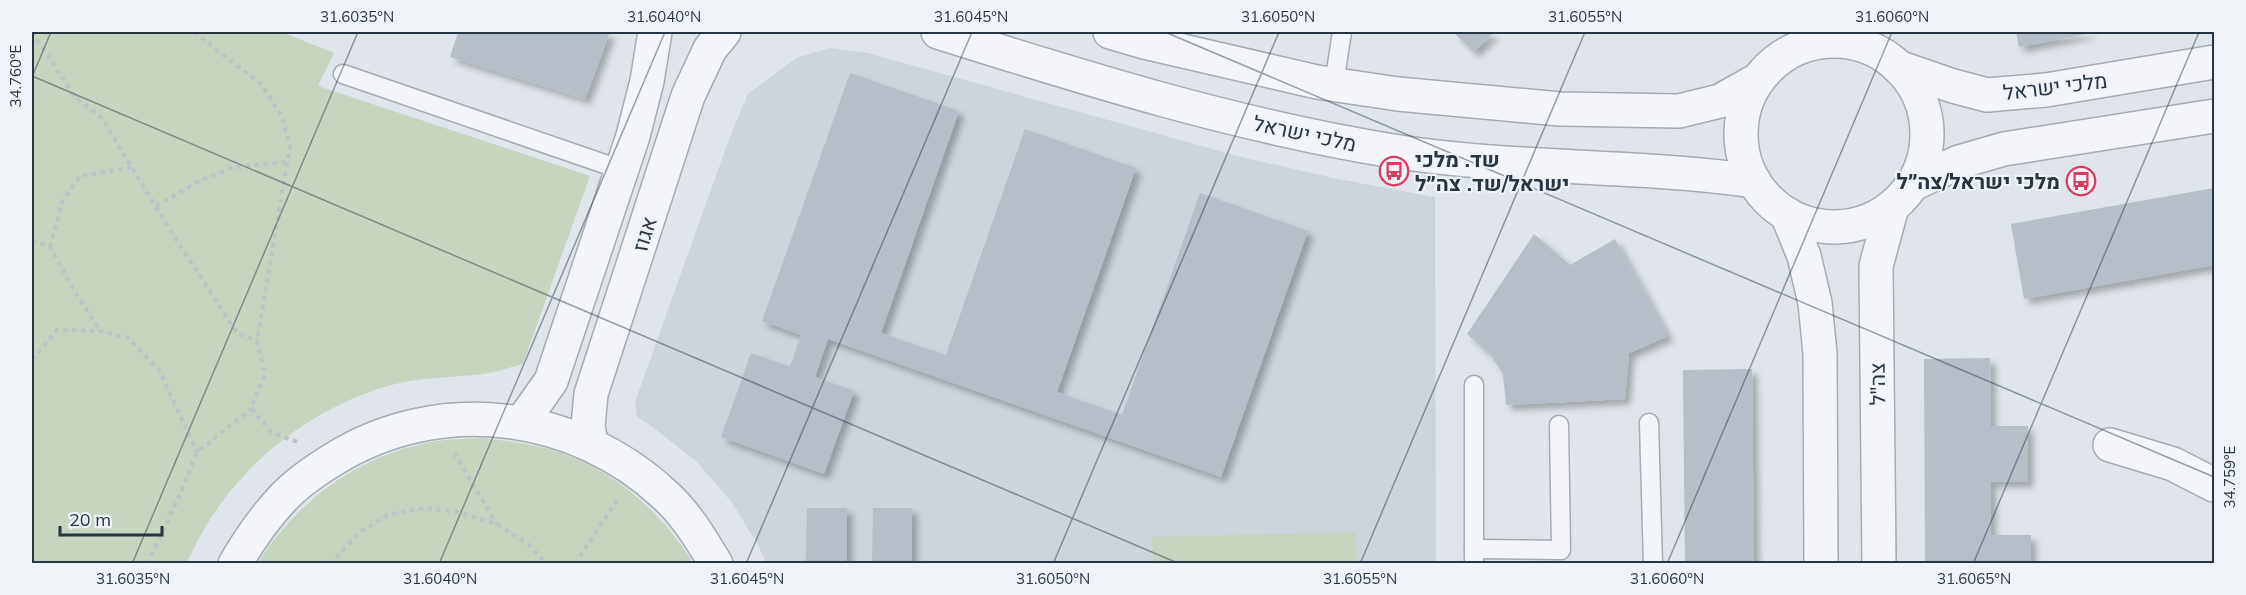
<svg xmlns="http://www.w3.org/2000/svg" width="2246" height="595" viewBox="0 0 2246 595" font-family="Mulish,Heebo,sans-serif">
	<defs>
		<filter id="shadow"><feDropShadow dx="5.5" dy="5.5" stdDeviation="3" flood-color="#0004"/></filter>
	</defs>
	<rect width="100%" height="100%" fill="#dfe5ea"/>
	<polygon fill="#cdd4dc" points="830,48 868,53 1241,157 1343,180 1435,197 1436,563 766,563 759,547 733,504 697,462 650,425 637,417 635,402 731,134 748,94 796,58"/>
	<g fill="#c7d4c0">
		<path d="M32,32H282L334,53L318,86L590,176L523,364C510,367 497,372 483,374C450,378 417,377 384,387C297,414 222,480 187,563H32Z"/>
		<path d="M483,438C506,441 529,443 552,450C612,468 661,511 693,563H258C298,499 362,453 437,441C452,439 468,439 483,438Z"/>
		<polygon points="1356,532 1357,563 1153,563 1152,537"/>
	</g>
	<g fill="#b6bec7" filter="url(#shadow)">
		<polygon points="458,32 610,32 585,99 450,57"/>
		<polygon points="1453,32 1494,32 1474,52"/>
		<polygon points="2016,32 2091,32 2091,33 2019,47"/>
		<polygon points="850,73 959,111 881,333 946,355 1025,129 1136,168 1057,392 1122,415 1200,193 1308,231 1221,477 828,339 815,377 854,391 824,474 721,437 751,353 790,367 801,335 762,321"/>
		<polygon points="2214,188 2214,265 2024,299 2011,224"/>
		<polygon points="1534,234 1570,265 1615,239 1668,336 1629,353 1625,399 1506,405 1503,374 1491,355 1467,334"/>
		<polygon points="1990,358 1991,426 2028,426 2028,482 1991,482 1991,535 2031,535 2031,564 1925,564 1924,359"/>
		<polygon points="1752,369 1754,564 1685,564 1683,370"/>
		<polygon points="807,508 847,508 847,564 806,564"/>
		<polygon points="873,508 912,508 912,564 872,564"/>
	</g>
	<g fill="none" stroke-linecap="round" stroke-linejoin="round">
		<g stroke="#a4acb4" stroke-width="21">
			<g id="service">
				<polyline points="343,74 622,170"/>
				<polyline points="1334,84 1342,32"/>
				<polyline points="1649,423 1653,564"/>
				<polyline points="1474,549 1561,550 1559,425"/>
				<polyline points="1474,564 1474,385"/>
			</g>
		</g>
		<g stroke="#a4acb4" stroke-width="36">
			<g id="minor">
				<polyline points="522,422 551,381 633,136 647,81 655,32"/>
				<polyline points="591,444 588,426 591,394 688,96 710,49 724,32"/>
				<polyline points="2110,445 2173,464 2214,485"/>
				<path d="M235,564C249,540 264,518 283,498C297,483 316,470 334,459C439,394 575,411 665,495C686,514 701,539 716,564"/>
			</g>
		</g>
		<g stroke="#a4acb4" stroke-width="36">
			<g id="tertiary">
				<path d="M938,32C1087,79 1238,126 1393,151C1512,170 1634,164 1754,181"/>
				<polyline points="1110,32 1144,42 1317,82 1398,94 1560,109 1679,111 1720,101 1759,79"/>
				<circle cx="1834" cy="134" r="93"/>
				<polyline points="1898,67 1953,86 1987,95 2046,90 2214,62"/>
				<polyline points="1911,185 1959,162 2004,149 2214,116"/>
				<polyline points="1787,214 1804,256 1815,303 1820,353 1821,564"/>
				<polyline points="1879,564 1876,266 1892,207"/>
			</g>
		</g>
		<g stroke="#bec3c9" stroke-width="4" stroke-dasharray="4.5 4.5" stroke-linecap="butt">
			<polyline points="32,32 75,97 102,118 168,227 237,333 257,341 265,374 251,408 272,433 298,442"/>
			<polyline points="194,32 262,85 282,117 290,146 257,341"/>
			<polyline points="156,206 199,181 234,167 288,162"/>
			<polyline points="32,240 50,247 74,290 100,331"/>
			<polyline points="50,247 62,202 80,176 133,167"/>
			<polyline points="32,360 57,330 100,331 128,338 159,370 197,452"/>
			<polyline points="454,453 497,524"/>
			<polyline points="147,564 182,490 197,452 251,409"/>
			<polyline points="330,564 360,532 390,514 426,508 458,512 497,524 529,545 547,564"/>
			<polyline points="443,564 461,564"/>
			<polyline points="575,564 617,500"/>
		</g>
		<use href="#service" stroke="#f3f5f8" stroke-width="18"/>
		<use href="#minor" stroke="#f3f5f8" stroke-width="33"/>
		<use href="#tertiary" stroke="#f3f5f8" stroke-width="33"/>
	</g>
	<path fill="none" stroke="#273442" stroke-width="1.5" stroke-opacity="0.45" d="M1165,32L2214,477M32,76L1180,564M32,77L51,32M132,564L358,32M439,564L665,32M746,564L972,32M1053,564L1279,32M1360,564L1585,32M1667,564L1892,32M1973,564L2199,32"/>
	<defs>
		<g id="bus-ring" transform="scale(1.5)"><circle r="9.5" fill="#eff3f7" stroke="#d93b62" stroke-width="1.5"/><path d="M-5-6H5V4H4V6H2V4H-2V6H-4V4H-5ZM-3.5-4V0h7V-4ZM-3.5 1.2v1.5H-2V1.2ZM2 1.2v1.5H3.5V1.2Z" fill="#d93b62"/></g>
	</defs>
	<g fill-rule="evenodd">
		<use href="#bus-ring" x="1394" y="171"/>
		<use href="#bus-ring" x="2081" y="181"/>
	</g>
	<g text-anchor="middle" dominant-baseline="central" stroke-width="4.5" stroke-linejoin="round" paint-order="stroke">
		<g font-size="21" fill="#273442" stroke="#eff3f7">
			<text transform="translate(2055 86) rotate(-7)">מלכי ישראל</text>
			<text transform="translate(1305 133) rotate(12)">מלכי ישראל</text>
			<text transform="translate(644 234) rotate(-72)">אגוז</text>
			<text transform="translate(1877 384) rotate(-91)">צה"ל</text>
		</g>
		<g font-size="21" font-weight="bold" fill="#273442" stroke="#eff3f7" text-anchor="start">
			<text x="1415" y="159">שד. מלכי<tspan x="1415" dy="24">ישראל/שד. צה״ל</tspan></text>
			<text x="2060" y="181" text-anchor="end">מלכי ישראל/צה״ל</text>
		</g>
	</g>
	<rect width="2246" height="595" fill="none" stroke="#eff3f7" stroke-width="66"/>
	<path d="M60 526v9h102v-9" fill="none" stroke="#273442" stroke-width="3"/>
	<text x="69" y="526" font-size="18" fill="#273442" stroke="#eff3f7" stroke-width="4.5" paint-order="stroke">20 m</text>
	<rect x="33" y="33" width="2180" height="529" fill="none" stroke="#273442" stroke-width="2"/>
	<g font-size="15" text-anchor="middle" fill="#273442">
		<text x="357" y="22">31.6035°N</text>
		<text x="664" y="22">31.6040°N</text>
		<text x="971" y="22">31.6045°N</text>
		<text x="1278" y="22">31.6050°N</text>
		<text x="1585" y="22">31.6055°N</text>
		<text x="1892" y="22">31.6060°N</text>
		<text transform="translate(16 76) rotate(-90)" y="5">34.760°E</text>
		<text transform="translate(2230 477) rotate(-90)" y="5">34.759°E</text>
		<text x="133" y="584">31.6035°N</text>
		<text x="440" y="584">31.6040°N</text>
		<text x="747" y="584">31.6045°N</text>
		<text x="1053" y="584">31.6050°N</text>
		<text x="1360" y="584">31.6055°N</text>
		<text x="1667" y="584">31.6060°N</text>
		<text x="1974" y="584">31.6065°N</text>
	</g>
</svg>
